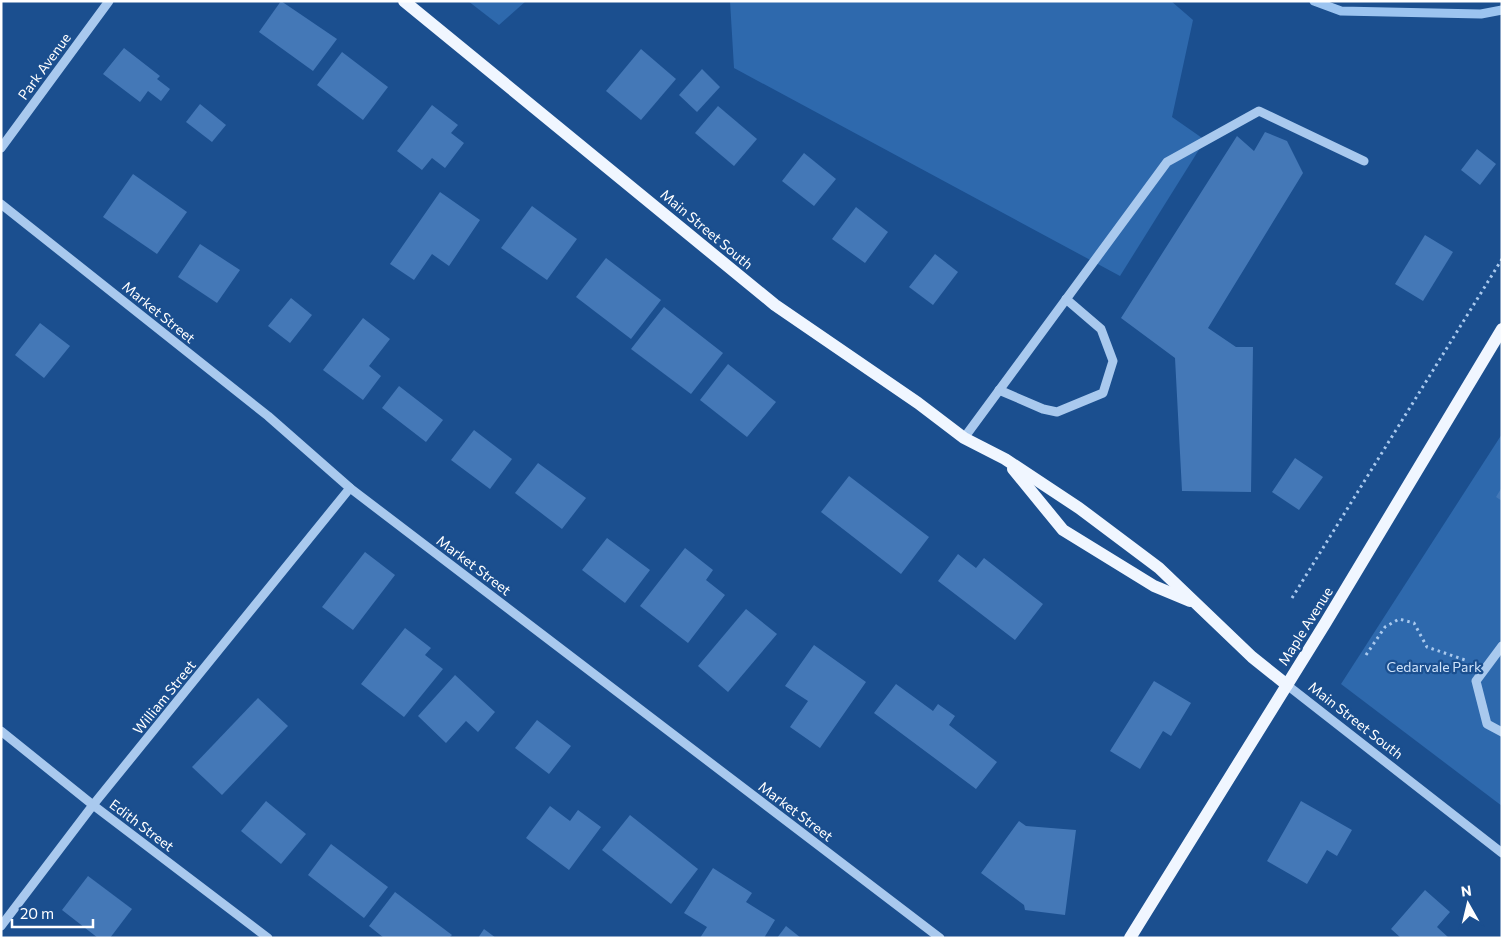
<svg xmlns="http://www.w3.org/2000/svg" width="1503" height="939" viewBox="0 0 1503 939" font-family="Commissioner,sans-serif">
	<rect width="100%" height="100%" fill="#1b4f8f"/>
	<g fill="#2e69ad">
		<polygon points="468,1 526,1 499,25"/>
		<polygon points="730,1 1171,1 1193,20 1172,117 1205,140 1120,276 734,68"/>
		<polygon points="1502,434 1502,806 1341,684"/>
	</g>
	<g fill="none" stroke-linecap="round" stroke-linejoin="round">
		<polyline stroke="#9cc4f0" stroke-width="9" points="1314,1 1341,11 1481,14 1502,10"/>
	</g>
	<g fill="#4478b7">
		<polygon points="281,1 337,39 313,71 259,32"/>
		<polygon points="124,48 160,76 157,79 170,89 161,101 148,91 140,102 103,74"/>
		<polygon points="641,49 676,79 641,120 606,91"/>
		<polygon points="342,52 388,87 363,120 317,85"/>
		<polygon points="702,69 720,87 697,112 679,95"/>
		<polygon points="200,104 226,125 212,142 186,122"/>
		<polygon points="432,105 458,125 451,133 464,143 445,168 432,158 422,170 397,151"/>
		<polygon points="718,106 757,139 734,166 695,133"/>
		<polygon points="1265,132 1287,141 1303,173 1208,328 1236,347 1253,347 1251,492 1182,491 1175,358 1121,318 1237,136 1254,151"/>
		<polygon points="1477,149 1496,164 1480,185 1461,170"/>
		<polygon points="804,153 836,179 814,206 782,181"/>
		<polygon points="133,174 187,212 157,254 103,217"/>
		<polygon points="440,192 480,220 449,266 432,254 414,280 390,264"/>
		<polygon points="532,206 577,239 547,280 501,248"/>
		<polygon points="856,207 888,232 865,263 832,239"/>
		<polygon points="1425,235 1453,252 1423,301 1395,284"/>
		<polygon points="200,244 240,270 217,303 178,277"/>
		<polygon points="935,254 958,272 933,305 909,287"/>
		<polygon points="606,258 661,300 631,339 576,297"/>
		<polygon points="291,298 312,315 290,343 268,326"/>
		<polygon points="664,307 723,353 691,394 631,349"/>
		<polygon points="363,318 390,339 369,366 381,376 363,400 323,370"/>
		<polygon points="40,323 70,346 44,378 15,355"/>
		<polygon points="728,364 776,402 747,437 700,400"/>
		<polygon points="399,386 443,420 426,442 382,408"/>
		<polygon points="474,430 512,459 490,489 451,460"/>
		<polygon points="1295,458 1323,477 1299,510 1272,492"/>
		<polygon points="538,463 586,498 562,529 515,493"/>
		<polygon points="849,476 929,537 901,574 821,512"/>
		<polygon points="1502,487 1502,501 1496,497"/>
		<polygon points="607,538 650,570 625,603 582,570"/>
		<polygon points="685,548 713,570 706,580 725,595 688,643 640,606"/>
		<polygon points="365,552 395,575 353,630 322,607"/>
		<polygon points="958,554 976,568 984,558 1043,604 1015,640 938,581"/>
		<polygon points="746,609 777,634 728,692 698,666"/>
		<polygon points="405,628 431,648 425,655 443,669 404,717 361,684"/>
		<polygon points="814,645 866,682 820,748 790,727 808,701 785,686"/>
		<polygon points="455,675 495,712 478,732 466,721 446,743 418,716"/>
		<polygon points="1154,681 1191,703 1171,736 1163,731 1140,769 1110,751"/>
		<polygon points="896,684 933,711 938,704 955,716 949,725 997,762 976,789 874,713"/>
		<polygon points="258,698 288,726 222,795 192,767"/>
		<polygon points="537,720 571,746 549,774 515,748"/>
		<polygon points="266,801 306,834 281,864 241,831"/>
		<polygon points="1301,801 1352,830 1337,856 1327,850 1307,884 1267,861"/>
		<polygon points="550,806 570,821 578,810 601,827 569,870 526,838"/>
		<polygon points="630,815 698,869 671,904 602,850"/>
		<polygon points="1019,821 1026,826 1076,830 1065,915 1025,910 1024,905 981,873"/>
		<polygon points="331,844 388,887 364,918 308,875"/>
		<polygon points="713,868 752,893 746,902 775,920 764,938 700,938 707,927 684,913"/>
		<polygon points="88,876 132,909 110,938 98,938 62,910"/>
		<polygon points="1425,890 1450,912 1437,927 1449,938 1401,938 1391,929"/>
		<polygon points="395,892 452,935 449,938 384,938 369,926"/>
		<polygon points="786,926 801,938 777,938"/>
		<polygon points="484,929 496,938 478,938"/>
	</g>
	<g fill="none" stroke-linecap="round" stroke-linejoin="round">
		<g stroke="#a9c9ee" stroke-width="3" stroke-dasharray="2.5 4" stroke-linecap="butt">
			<polyline points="1292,598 1502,259"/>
			<polyline points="1366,655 1385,627 1399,619 1414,623 1427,647 1468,661"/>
		</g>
		<g stroke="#a9c9ee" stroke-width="9">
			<polyline points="1,148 109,1"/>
			<polyline points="1,204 268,416 350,488 940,938"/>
			<polyline points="999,390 1043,409 1057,412 1103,393 1113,361 1101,329 1066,299"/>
			<polyline points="964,438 1167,162 1259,111 1364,161"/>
			<polyline points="1502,646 1476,681 1487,724 1502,732"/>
			<polyline points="1287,685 1502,853"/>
			<polyline points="1,731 93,805 268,938"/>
			<polyline points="1,926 93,805 350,488"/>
		</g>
		<g stroke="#f0f6ff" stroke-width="12">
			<polyline points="404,1 775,305 918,403 964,438 1005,459 1079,508 1159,568 1252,657 1287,685"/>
			<polyline points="1013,469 1063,530 1154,586 1190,601"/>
			<polyline points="1130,938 1326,622 1502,329"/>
		</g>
	</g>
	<g text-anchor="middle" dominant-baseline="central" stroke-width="4.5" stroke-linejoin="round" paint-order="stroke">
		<g font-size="14" fill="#fff" stroke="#1b4f8f">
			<text transform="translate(44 66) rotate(-54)">Park Avenue</text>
			<text transform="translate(707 229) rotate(40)">Main Street South</text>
			<text transform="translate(159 312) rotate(39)">Market Street</text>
			<text transform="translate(474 565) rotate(37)">Market Street</text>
			<text transform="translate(1305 626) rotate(-58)">Maple Avenue</text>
			<text transform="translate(164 697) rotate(-51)">William Street</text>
			<text transform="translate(1356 720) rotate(38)">Main Street South</text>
			<text transform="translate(796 811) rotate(37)">Market Street</text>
			<text transform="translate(142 825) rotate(37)">Edith Street</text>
		</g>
		<g font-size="14" fill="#cfe3fa" stroke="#1b4f8f">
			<text x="1434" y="666">Cedarvale Park</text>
		</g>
	</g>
	<rect width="1503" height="939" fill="none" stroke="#ffffff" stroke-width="5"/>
	<g transform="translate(1468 904) rotate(352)" stroke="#1b4f8f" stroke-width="4" paint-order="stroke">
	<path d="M0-4L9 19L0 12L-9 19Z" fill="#ffffff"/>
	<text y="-8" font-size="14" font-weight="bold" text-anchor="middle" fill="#ffffff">N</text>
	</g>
	<path d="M12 919v8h81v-8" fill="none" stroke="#ffffff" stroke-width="2.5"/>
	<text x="20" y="919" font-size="15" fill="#ffffff" stroke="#1b4f8f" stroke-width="4" paint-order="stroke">20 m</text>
</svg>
